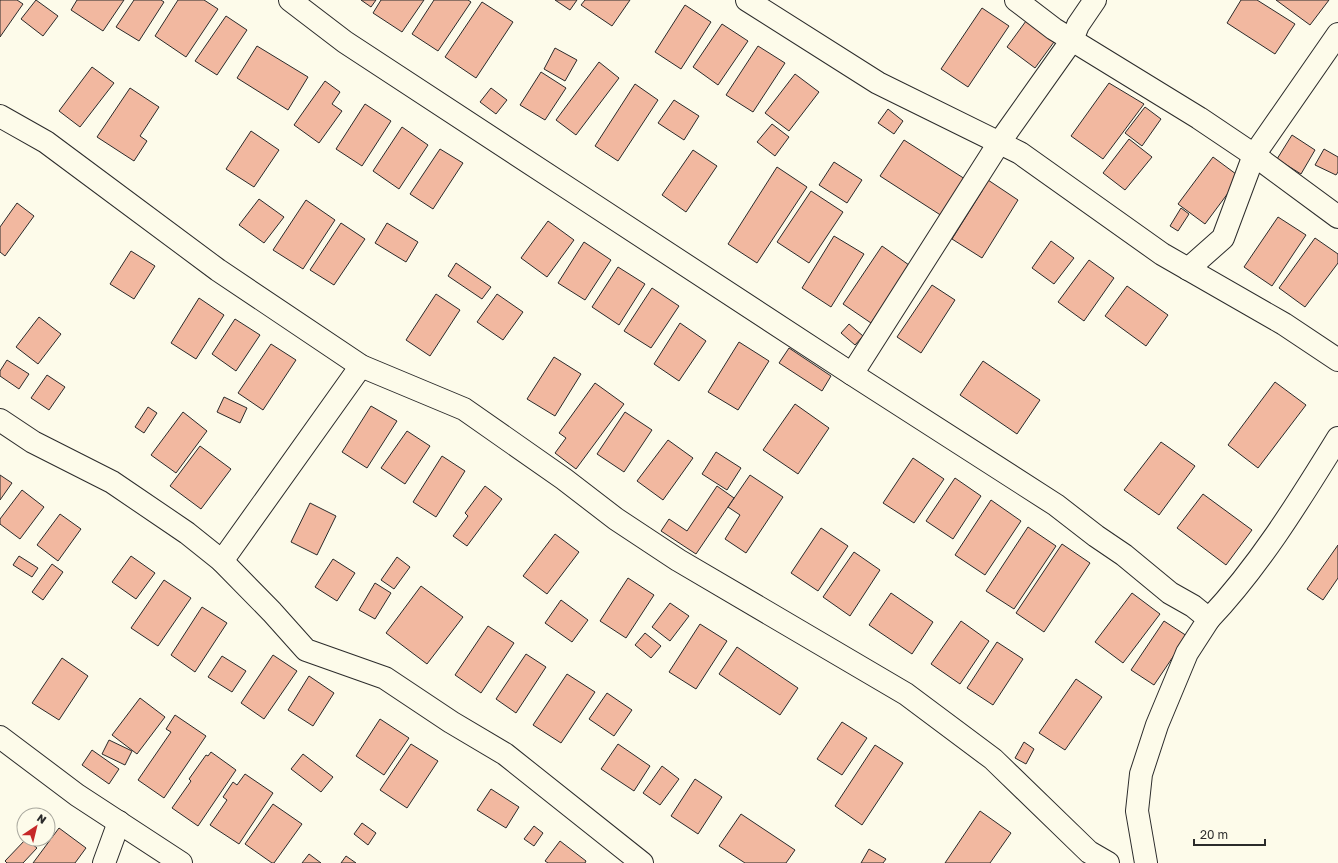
<svg xmlns="http://www.w3.org/2000/svg" width="1338" height="863" viewBox="0 0 1338 863" font-family="'Golos Text',sans-serif">
	<rect width="100%" height="100%" fill="#fdfbea"/>
	<g fill="#f2b8a0" stroke="#2b2b2b">
		<polygon points="0,0 17,0 23,4 0,37"/>
		<polygon points="36,0 58,16 43,36 21,19"/>
		<polygon points="77,0 124,0 103,31 71,10"/>
		<polygon points="134,0 161,0 164,2 139,41 116,27"/>
		<polygon points="178,0 204,0 218,9 186,57 155,36"/>
		<polygon points="361,0 376,0 371,7"/>
		<polygon points="381,0 424,0 402,32 373,13"/>
		<polygon points="434,0 468,0 471,2 438,51 412,34"/>
		<polygon points="555,0 577,0 570,10"/>
		<polygon points="585,0 630,0 612,26 581,5"/>
		<polygon points="1241,0 1257,0 1295,24 1275,54 1227,23"/>
		<polygon points="1276,0 1329,0 1310,25"/>
		<polygon points="482,2 513,22 476,78 445,57"/>
		<polygon points="685,5 711,22 681,69 655,52"/>
		<polygon points="982,8 1009,26 968,87 941,69"/>
		<polygon points="226,16 247,30 217,75 195,61"/>
		<polygon points="1026,21 1054,42 1035,68 1007,47"/>
		<polygon points="722,24 748,41 718,85 693,67"/>
		<polygon points="257,46 308,77 288,110 237,78"/>
		<polygon points="758,46 785,63 753,112 726,95"/>
		<polygon points="555,48 577,60 565,81 544,69"/>
		<polygon points="599,62 619,78 576,135 556,120"/>
		<polygon points="92,67 114,83 80,127 59,111"/>
		<polygon points="541,72 566,88 545,120 520,105"/>
		<polygon points="795,74 819,92 789,131 765,113"/>
		<polygon points="325,81 340,92 332,104 342,111 319,143 294,125"/>
		<polygon points="1109,83 1144,104 1103,159 1071,136"/>
		<polygon points="635,84 658,100 618,161 595,146"/>
		<polygon points="130,88 159,107 140,136 147,141 134,161 97,137"/>
		<polygon points="491,88 507,100 496,114 480,102"/>
		<polygon points="674,100 699,116 684,140 658,123"/>
		<polygon points="365,104 391,121 362,166 336,149"/>
		<polygon points="1145,107 1161,119 1142,146 1125,133"/>
		<polygon points="888,109 903,121 894,134 878,123"/>
		<polygon points="772,124 789,137 775,156 757,142"/>
		<polygon points="402,127 428,145 399,189 373,171"/>
		<polygon points="251,131 279,150 254,187 226,169"/>
		<polygon points="1292,135 1315,150 1301,174 1277,159"/>
		<polygon points="1129,139 1152,157 1125,190 1103,173"/>
		<polygon points="904,140 965,179 942,216 880,176"/>
		<polygon points="440,149 463,163 433,209 410,194"/>
		<polygon points="1324,149 1338,157 1338,172 1336,175 1315,165"/>
		<polygon points="693,150 717,166 686,212 662,195"/>
		<polygon points="1213,157 1240,177 1205,224 1178,204"/>
		<polygon points="834,162 862,180 847,203 819,185"/>
		<polygon points="777,167 807,187 757,263 728,244"/>
		<polygon points="985,178 1018,200 982,258 952,239 982,191 979,189"/>
		<polygon points="811,191 843,212 809,263 777,242"/>
		<polygon points="259,199 284,217 264,243 239,225"/>
		<polygon points="306,200 335,220 303,269 273,250"/>
		<polygon points="17,203 34,216 5,256 0,252 0,227"/>
		<polygon points="1181,208 1189,214 1178,231 1170,226"/>
		<polygon points="1278,217 1306,235 1272,286 1244,267"/>
		<polygon points="548,221 574,240 547,277 521,258"/>
		<polygon points="341,223 365,239 334,285 310,270"/>
		<polygon points="387,223 418,242 406,262 375,243"/>
		<polygon points="834,236 864,254 831,307 802,288"/>
		<polygon points="1315,238 1338,254 1338,263 1305,307 1279,288"/>
		<polygon points="1051,241 1074,258 1054,284 1032,268"/>
		<polygon points="584,242 611,260 585,300 558,283"/>
		<polygon points="882,246 909,265 871,323 843,304"/>
		<polygon points="131,251 155,266 134,299 110,284"/>
		<polygon points="1089,260 1114,278 1084,321 1058,302"/>
		<polygon points="456,263 491,287 482,299 448,276"/>
		<polygon points="618,267 645,284 619,325 592,307"/>
		<polygon points="932,285 955,300 921,353 897,337"/>
		<polygon points="1127,286 1168,315 1146,346 1105,316"/>
		<polygon points="652,288 679,306 651,348 624,331"/>
		<polygon points="436,294 460,310 430,356 406,340"/>
		<polygon points="497,294 523,312 503,340 477,322"/>
		<polygon points="199,298 224,315 196,359 171,343"/>
		<polygon points="39,317 61,334 38,364 16,347"/>
		<polygon points="235,319 260,335 236,371 212,354"/>
		<polygon points="680,323 706,341 679,381 654,364"/>
		<polygon points="849,324 863,336 855,345 841,333"/>
		<polygon points="739,342 769,361 738,410 708,392"/>
		<polygon points="271,344 296,360 263,410 238,393"/>
		<polygon points="789,348 831,376 822,391 779,363"/>
		<polygon points="554,357 581,374 555,416 527,399"/>
		<polygon points="7,360 29,374 19,389 0,376 0,371"/>
		<polygon points="983,361 1040,400 1017,434 960,395"/>
		<polygon points="47,375 65,387 49,410 31,398"/>
		<polygon points="1275,382 1306,405 1258,468 1228,445"/>
		<polygon points="595,383 624,404 576,469 555,453 566,438 559,433"/>
		<polygon points="224,397 247,408 240,423 217,412"/>
		<polygon points="795,404 829,428 798,474 763,450"/>
		<polygon points="371,406 397,421 367,468 342,452"/>
		<polygon points="148,407 157,413 144,433 135,427"/>
		<polygon points="183,412 207,431 176,473 151,455"/>
		<polygon points="625,412 652,430 624,472 597,454"/>
		<polygon points="407,431 430,446 405,484 381,468"/>
		<polygon points="668,440 693,458 663,500 637,481"/>
		<polygon points="1161,442 1195,466 1159,515 1124,490"/>
		<polygon points="200,446 231,469 201,509 170,486"/>
		<polygon points="716,452 741,468 727,490 702,474"/>
		<polygon points="442,456 465,471 436,517 413,502"/>
		<polygon points="913,458 944,479 914,523 883,503"/>
		<polygon points="0,475 12,483 0,500"/>
		<polygon points="750,475 783,497 746,553 725,539 740,515 728,507"/>
		<polygon points="955,478 981,496 953,539 926,521"/>
		<polygon points="485,486 502,499 467,546 453,536 468,516 465,513"/>
		<polygon points="717,486 734,498 696,554 661,531 669,519 687,531"/>
		<polygon points="22,490 44,507 20,539 0,524 0,519"/>
		<polygon points="1203,494 1252,530 1226,565 1177,528"/>
		<polygon points="991,500 1021,521 985,575 955,555"/>
		<polygon points="310,503 336,516 317,555 291,542"/>
		<polygon points="60,514 81,529 58,561 37,545"/>
		<polygon points="1028,527 1056,546 1014,609 986,591"/>
		<polygon points="821,528 848,546 818,591 791,573"/>
		<polygon points="555,534 579,552 547,594 523,576"/>
		<polygon points="1062,544 1090,563 1044,632 1016,613"/>
		<polygon points="1338,545 1338,578 1323,600 1307,589"/>
		<polygon points="854,552 880,570 850,616 823,597"/>
		<polygon points="19,556 38,568 32,577 13,565"/>
		<polygon points="131,556 155,573 136,599 112,582"/>
		<polygon points="397,557 410,567 394,589 381,580"/>
		<polygon points="333,559 355,573 337,601 315,587"/>
		<polygon points="52,564 63,572 43,600 32,592"/>
		<polygon points="628,578 654,595 626,638 600,621"/>
		<polygon points="164,580 191,598 158,646 131,628"/>
		<polygon points="375,583 391,593 375,619 359,610"/>
		<polygon points="421,586 463,617 427,664 386,633"/>
		<polygon points="891,593 933,622 912,654 869,625"/>
		<polygon points="1132,593 1160,614 1123,663 1095,642"/>
		<polygon points="561,600 588,620 572,642 545,623"/>
		<polygon points="670,603 689,616 670,641 652,627"/>
		<polygon points="202,607 227,623 195,672 171,655"/>
		<polygon points="961,621 989,641 960,684 931,664"/>
		<polygon points="1164,621 1187,636 1154,685 1131,670"/>
		<polygon points="700,624 727,641 696,689 669,672"/>
		<polygon points="488,626 514,643 481,693 455,675"/>
		<polygon points="645,633 661,646 651,658 635,645"/>
		<polygon points="997,642 1023,659 993,705 967,688"/>
		<polygon points="737,647 798,688 780,715 719,674"/>
		<polygon points="526,654 546,667 516,713 496,699"/>
		<polygon points="273,655 297,671 264,719 241,703"/>
		<polygon points="222,656 246,671 232,692 208,677"/>
		<polygon points="62,658 88,676 59,720 32,703"/>
		<polygon points="567,674 595,692 561,743 533,725"/>
		<polygon points="309,676 334,693 313,726 288,710"/>
		<polygon points="1076,679 1102,697 1065,750 1039,733"/>
		<polygon points="607,693 632,710 614,736 589,719"/>
		<polygon points="140,698 165,717 137,754 112,735"/>
		<polygon points="175,715 206,736 164,798 138,780 171,732 166,729"/>
		<polygon points="380,719 409,738 384,775 356,756"/>
		<polygon points="842,722 867,738 842,775 817,759"/>
		<polygon points="109,740 132,751 125,765 102,754"/>
		<polygon points="1024,742 1034,749 1026,764 1015,758"/>
		<polygon points="411,744 438,761 407,808 380,790"/>
		<polygon points="618,744 650,766 634,791 601,769"/>
		<polygon points="875,745 903,763 862,825 835,806"/>
		<polygon points="92,750 119,769 109,784 82,765"/>
		<polygon points="211,752 236,770 198,826 172,808 191,781 189,779 206,755 208,756"/>
		<polygon points="303,754 333,777 321,792 291,769"/>
		<polygon points="662,766 679,779 660,805 643,793"/>
		<polygon points="245,774 273,793 239,844 210,825 227,800 223,797 233,782 237,785"/>
		<polygon points="695,779 722,797 698,834 671,816"/>
		<polygon points="491,789 519,807 506,828 477,810"/>
		<polygon points="273,804 302,824 274,863 272,863 245,844"/>
		<polygon points="980,811 1011,833 990,863 945,863"/>
		<polygon points="741,814 795,850 786,863 745,863 719,846"/>
		<polygon points="362,823 376,833 368,845 354,834"/>
		<polygon points="534,826 543,833 534,846 524,839"/>
		<polygon points="59,828 86,848 75,863 33,863"/>
		<polygon points="26,839 37,848 23,863 7,863 5,861"/>
		<polygon points="560,841 586,861 585,863 548,863 545,861"/>
		<polygon points="869,849 886,859 883,863 861,863"/>
		<polygon points="309,854 321,863 302,863"/>
		<polygon points="346,856 356,863 341,863"/>
	</g>
	<g fill="none" stroke-linecap="round" stroke-linejoin="round">
		<g stroke="#2b2b2b" stroke-width="24">
			<g id="minor">
				<polyline points="290,0 345,42 577,194 852,374 1056,505 1096,536 1124,555 1170,593 1193,606 1209,619 1187,653 1157,725 1141,774 1137,811 1146,863"/>
				<polyline points="747,0 878,83 1020,153 1162,254 1284,324 1338,360"/>
				<polyline points="1016,0 1054,29 1199,118 1254,155 1338,217"/>
				<polyline points="0,116 46,142 218,270 361,366 464,409 564,479 616,519 678,560 906,694 993,759 1089,852 1108,863"/>
				<polyline points="1188,269 1223,238 1254,155 1338,34"/>
				<polyline points="852,374 999,143 1072,40 1078,25 1095,0"/>
				<polyline points="0,420 33,442 112,482 187,533 222,561 272,612 306,650 385,678 451,722 505,754 642,863"/>
				<polyline points="222,561 361,366"/>
				<path d="M1209,619C1260,565 1299,501 1338,438"/>
				<polyline points="0,737 77,795 181,863"/>
				<polyline points="104,863 119,822"/>
			</g>
		</g>
		<use href="#minor" stroke="#fdfbea" stroke-width="22"/>
	</g>
	<g transform="translate(36 827) rotate(35)"><circle r="19" fill="#fdfbea" stroke="#a9a89e"/>
	<path d="M0-3L7 15L0 10L-7 15Z" fill="#c62828"/>
	<text y="-6" font-size="11" font-weight="bold" text-anchor="middle" fill="#2b2b2b">N</text>
	</g>
	<path d="M1194 839v6h71v-6" fill="none" stroke="#2b2b2b" stroke-width="2"/>
	<text x="1200" y="839" font-size="12" fill="#2b2b2b" stroke="#fdfbea" stroke-width="3" paint-order="stroke">20 m</text>
</svg>
